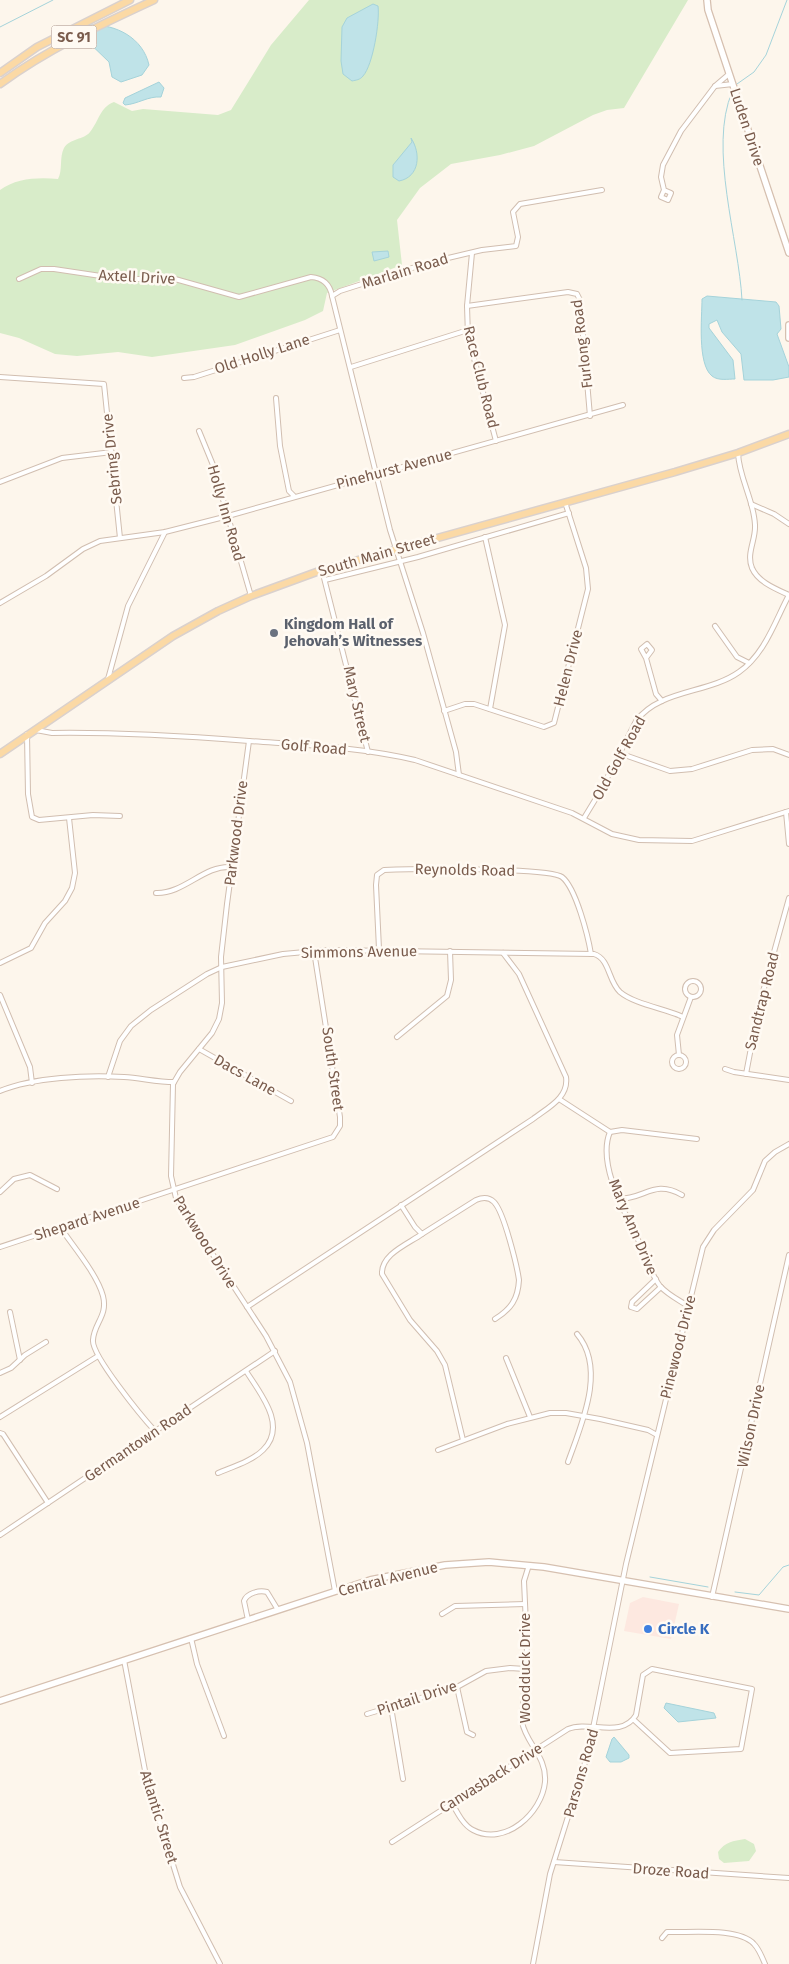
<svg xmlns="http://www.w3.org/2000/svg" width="789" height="1964" viewBox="0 0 789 1964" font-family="'Fira Sans',sans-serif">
	<rect width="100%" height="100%" fill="#fdf6ec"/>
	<polygon fill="#fde8e0" points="643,1597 679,1604 671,1639 624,1631 630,1603"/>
	<g fill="#d8ecc9">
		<path d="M309,0H688L624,108L607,110L593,115L534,146L500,155L451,164L420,188L397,220L402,265L327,293L323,311L305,320L235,345L152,357L118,352L77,356L55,354L19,338L0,333V190C16,178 39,177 58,179C63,170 59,158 64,148C70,138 84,140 90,132C99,121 100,107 114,102L132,111L143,109L218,115L231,110L271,45Z"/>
		<path d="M745,1839L754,1844L756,1851L749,1861L724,1863L719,1859L718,1852C725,1842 733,1841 745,1839Z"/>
	</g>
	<g fill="#bfe3e8" stroke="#a5d3da">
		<path d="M373,4L378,6C380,21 373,65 363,76C360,80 356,80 352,81L343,74L341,61L342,27L347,18Z"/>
		<path d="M90,25C116,24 143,38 149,65L142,75L121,82L112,77L109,62L81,35L84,26Z"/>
		<path d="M159,82L164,88L161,97C148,96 138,104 125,105L123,103L125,98Z"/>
		<path d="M411,138C421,153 420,177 399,181L393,177V165L412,142Z"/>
		<polygon points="388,251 389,257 374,261 372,252"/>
		<path d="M707,296L776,302L779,306L781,329L777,334L789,367V377L773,380H744L741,354L722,332L717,320L709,324V328L733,360L735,379C728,379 718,381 712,376C697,364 702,317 702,299Z"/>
		<polygon points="666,1703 714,1713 716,1718 678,1722 664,1708"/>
		<polygon points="614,1737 629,1755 629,1758 621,1762 610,1762 606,1757 612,1739"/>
	</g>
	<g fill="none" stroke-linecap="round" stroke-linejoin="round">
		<g stroke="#a5d3da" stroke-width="1">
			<polyline points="0,27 53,0"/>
			<polyline points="737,84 754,72 766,55 787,0"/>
			<path d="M732,92C708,148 739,240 742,300"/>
			<polyline points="650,1577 708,1587"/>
			<polyline points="735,1592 759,1595 783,1567 789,1565"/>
		</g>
		<g stroke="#d1beb0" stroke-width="6">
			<g id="street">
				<polyline points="715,86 733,84"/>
				<polyline points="664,190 671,193 668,200 661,197 664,190 661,177 663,165 681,131 715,86 729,74"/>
				<polyline points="472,253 467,306 468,336 496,441"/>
				<path d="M19,279L41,269H54L121,279H175L239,297L311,277C323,278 330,284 332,296"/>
				<polyline points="467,306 568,292 577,294 580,300 590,416"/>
				<polyline points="351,367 468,330"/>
				<polyline points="0,377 104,384 120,538"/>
				<polyline points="184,378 194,377 340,330"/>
				<polyline points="276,398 280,446 289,491 294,496"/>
				<polyline points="199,431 213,465 251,596"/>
				<path d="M738,453C739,478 754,500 755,525C756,540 746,553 752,568C758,582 776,589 789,595"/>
				<polyline points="0,482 62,458 112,452"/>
				<polyline points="751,504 774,514 789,524"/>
				<polyline points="485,537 505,625 490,709"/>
				<polyline points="322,570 368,752"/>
				<polyline points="325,580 418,557 569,513"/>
				<polyline points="0,603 46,576 83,549 100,541 165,532 228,516 623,405"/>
				<polyline points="715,626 737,657 749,663"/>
				<polyline points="646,658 641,649 647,644 652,650 646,658 656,694 662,701"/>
				<polyline points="108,679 128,606 165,532"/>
				<polyline points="444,711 465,704 474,704 544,727 554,723 588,589 586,568 565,502"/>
				<path d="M36,730L52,733C118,732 183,736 249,741C304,745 360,747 415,760L572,813L612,834L639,840L692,841L789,811"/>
				<polyline points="27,734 28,794 32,817 39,820 93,815 120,816"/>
				<polyline points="249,741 227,904 221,957 222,1003 219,1019 212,1033 180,1072 173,1084 171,1176 176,1198 266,1336 290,1382 307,1443 335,1591"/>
				<polyline points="619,753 670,771 692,769 752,750 773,749 789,755"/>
				<polyline points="459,775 456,752 423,633 390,530 332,296 340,291 431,262 482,250 516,246 518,237 513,212 520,204 602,190"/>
				<polyline points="786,812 789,844"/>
				<path d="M584,818L601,790L636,721C660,689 708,694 739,672C765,654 775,621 789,595"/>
				<path d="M156,893C184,894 204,865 231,867"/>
				<path d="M379,949L376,885L377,875L384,870C408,869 549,867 562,877C576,888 588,936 591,954"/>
				<polyline points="0,963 31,948 45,923 65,901 72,888 75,873 69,818"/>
				<circle cx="693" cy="989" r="8"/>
				<polyline points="0,995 30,1067 32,1083"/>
				<polyline points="397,1037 447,996 451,980 450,951"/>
				<polyline points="199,1049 291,1101"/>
				<circle cx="679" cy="1062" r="7"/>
				<polyline points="679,1055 677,1035 691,997"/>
				<polyline points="725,1069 734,1072 789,1080"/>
				<polyline points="746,1074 759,1006 789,898"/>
				<path d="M108,1077L120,1041L131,1026L151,1010L207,974L222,967L283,954L327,950L594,954C610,959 608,981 620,992C634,1004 666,1009 683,1017"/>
				<path d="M0,1091C34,1077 87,1075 124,1077C141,1078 157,1082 174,1082"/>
				<polyline points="559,1099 610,1132 622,1130 697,1139"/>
				<path d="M610,1132C596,1165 628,1218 642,1248C647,1260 652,1276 660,1286C668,1295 679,1300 688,1306"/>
				<polyline points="0,1192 14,1179 30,1175 57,1189"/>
				<path d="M619,1199C645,1199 654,1179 682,1195"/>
				<path d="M401,1205L415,1227L422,1234L476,1200C483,1197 489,1197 494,1202C504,1212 517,1266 519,1280C518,1299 511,1309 495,1319"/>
				<path d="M60,1227C73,1246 97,1274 103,1296C108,1316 94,1323 93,1340C91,1355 143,1418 155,1431"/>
				<path d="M422,1234C408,1244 381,1254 382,1274L410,1320L437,1351L445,1365L463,1440"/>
				<polyline points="0,1247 333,1137 340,1126 340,1117 314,951"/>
				<polyline points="656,1279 632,1302 631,1307 637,1309 661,1287"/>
				<path d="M247,1307L533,1119C547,1108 569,1098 566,1077L519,974L503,953"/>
				<polyline points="10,1312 20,1360"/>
				<polyline points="506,1358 530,1417"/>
				<polyline points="0,1373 11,1368 25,1355 46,1342"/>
				<polyline points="0,1417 98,1356"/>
				<polyline points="0,1433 3,1434 48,1503"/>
				<polyline points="438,1450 507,1424 550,1413 566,1413 600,1419 648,1430 657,1435"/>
				<path d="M568,1462C581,1425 607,1369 577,1334"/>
				<path d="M218,1473C232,1467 252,1461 263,1450C288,1426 260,1393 246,1371"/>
				<polyline points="0,1535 275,1351"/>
				<polyline points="712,1597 789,1255"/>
				<polyline points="442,1614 455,1606 525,1604"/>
				<path d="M248,1620L244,1601C247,1593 259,1590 267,1592L278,1610"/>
				<polyline points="191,1638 197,1664 224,1736"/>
				<polyline points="124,1660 147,1781 180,1887 220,1964"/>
				<polyline points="457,1687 467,1732 473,1735"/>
				<polyline points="391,1707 403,1779"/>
				<polyline points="367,1714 457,1687 486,1671 510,1668 525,1669"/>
				<path d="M452,1803C457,1812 463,1825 473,1830C505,1847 542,1813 545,1782C547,1756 526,1744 522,1722L527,1647L524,1581L529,1565"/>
				<path d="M392,1842L568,1729C589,1720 622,1739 636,1715L643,1675L652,1669L752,1689L741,1749L670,1753L633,1719"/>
				<polyline points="554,1862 789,1878"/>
				<path d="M662,1938L667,1932C689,1933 738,1927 754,1944C759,1949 762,1957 765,1964"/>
				<polyline points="533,1964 550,1874 588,1753 626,1564 703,1247 714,1230 753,1190 765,1161 775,1152 789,1144"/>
			</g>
		</g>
		<g stroke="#d6c0b0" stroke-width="8">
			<g id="secondary">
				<polyline points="707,0 708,10 789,253"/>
				<polyline points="789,325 789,338"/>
				<polyline points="0,1701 370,1580 445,1565 489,1562 544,1567 789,1609"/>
			</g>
		</g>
		<g stroke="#dad1cd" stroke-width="9">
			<g id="primary">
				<polyline points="0,73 37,47 130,0"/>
				<path d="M0,84C48,49 100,25 154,0"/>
				<polyline points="0,754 173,636 218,611 251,596 322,570 675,472 738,453 789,434"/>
			</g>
		</g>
		<use href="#street" stroke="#fff" stroke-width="4"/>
		<use href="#secondary" stroke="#fff" stroke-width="5.5"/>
		<use href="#primary" stroke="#fbd9a5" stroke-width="6"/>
	</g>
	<circle fill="#6b7280" stroke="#fffaf3" stroke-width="2" cx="274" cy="633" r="5"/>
	<circle fill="#3f7fe0" stroke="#fffaf3" stroke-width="2" cx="648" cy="1629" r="5"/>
	<g text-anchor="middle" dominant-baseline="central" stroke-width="5" stroke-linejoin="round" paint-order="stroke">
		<rect fill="#fffaf3" stroke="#a28b7f" stroke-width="1" x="51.5" y="25.5" width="45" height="23" rx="4"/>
		<g font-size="14" font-weight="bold" fill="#7a5c4d">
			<text x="74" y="37">SC 91</text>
		</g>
		<g font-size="15" fill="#7a5c4d" stroke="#fffaf3">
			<text transform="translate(747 127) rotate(72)">Luden Drive</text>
			<text transform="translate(405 271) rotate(-17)">Marlain Road</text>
			<text transform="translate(137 277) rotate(3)">Axtell Drive</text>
			<text transform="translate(582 344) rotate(-97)">Furlong Road</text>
			<text transform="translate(262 354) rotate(-18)">Old Holly Lane</text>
			<text transform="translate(481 377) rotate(76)">Race Club Road</text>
			<text transform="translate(112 459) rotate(-96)">Sebring Drive</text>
			<text transform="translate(394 469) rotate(-15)">Pinehurst Avenue</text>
			<text transform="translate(226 513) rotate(74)">Holly Inn Road</text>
			<text transform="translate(377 555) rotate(-16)">South Main Street</text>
			<text transform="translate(568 668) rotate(-76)">Helen Drive</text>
			<text transform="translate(357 704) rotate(77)">Mary Street</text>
			<text transform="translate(314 747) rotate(5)">Golf Road</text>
			<text transform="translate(619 758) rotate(-61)">Old Golf Road</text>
			<text transform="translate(236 833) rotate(-83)">Parkwood Drive</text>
			<text transform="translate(465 870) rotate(1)">Reynolds Road</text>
			<text transform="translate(359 952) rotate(-1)">Simmons Avenue</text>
			<text transform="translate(762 1001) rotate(-76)">Sandtrap Road</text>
			<text transform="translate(333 1069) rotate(82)">South Street</text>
			<text transform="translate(245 1075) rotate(29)">Dacs Lane</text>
			<text transform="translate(87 1219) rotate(-18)">Shepard Avenue</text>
			<text transform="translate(633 1227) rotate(67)">Mary Ann Drive</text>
			<text transform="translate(205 1242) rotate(58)">Parkwood Drive</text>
			<text transform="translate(678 1347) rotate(-76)">Pinewood Drive</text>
			<text transform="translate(751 1426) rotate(-78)">Wilson Drive</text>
			<text transform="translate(138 1443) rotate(-34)">Germantown Road</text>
			<text transform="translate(388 1579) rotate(-14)">Central Avenue</text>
			<text transform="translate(525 1668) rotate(-90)">Woodduck Drive</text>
			<text transform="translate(417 1698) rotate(-18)">Pintail Drive</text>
			<text transform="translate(581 1773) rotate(-74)">Parsons Road</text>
			<text transform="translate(491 1778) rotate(-32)">Canvasback Drive</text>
			<text transform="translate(159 1817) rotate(73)">Atlantic Street</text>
			<text transform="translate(671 1871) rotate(4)">Droze Road</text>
		</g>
		<g font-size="15" font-weight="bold" fill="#5b616d" stroke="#fffaf3" text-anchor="start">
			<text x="284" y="624">Kingdom Hall of<tspan x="284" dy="17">Jehovah’s Witnesses</tspan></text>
		</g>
		<g font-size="15" font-weight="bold" fill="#366cbe" stroke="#fffaf3" text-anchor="start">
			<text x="658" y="1629">Circle K</text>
		</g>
	</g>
</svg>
